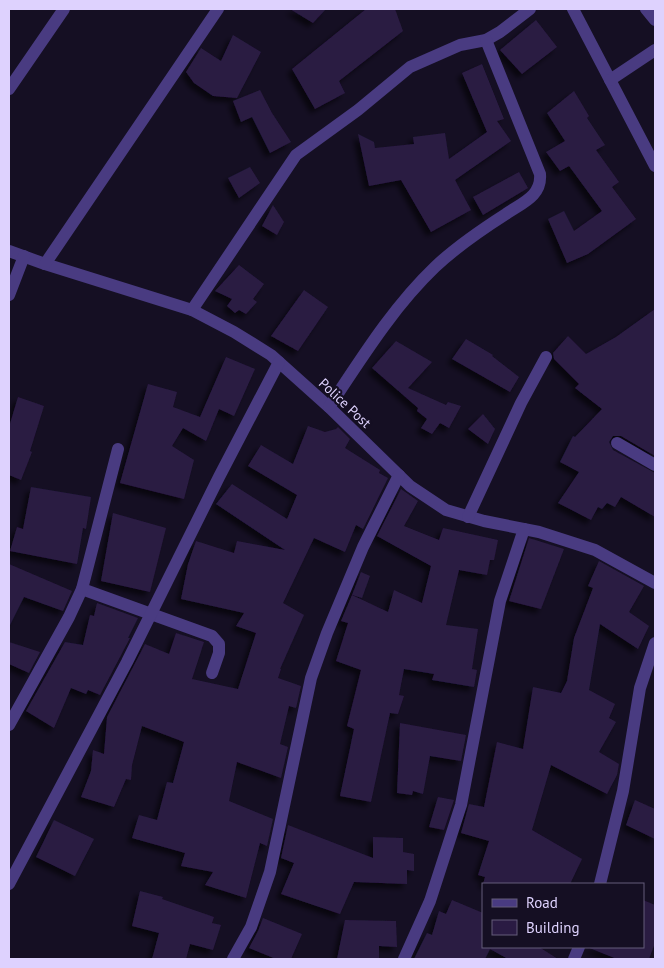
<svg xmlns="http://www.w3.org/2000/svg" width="664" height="968" viewBox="0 0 664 968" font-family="'PT Sans',sans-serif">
	<defs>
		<filter id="shadow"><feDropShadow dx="-4.5" dy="4.5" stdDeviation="2.5" flood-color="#0009"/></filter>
	</defs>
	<rect width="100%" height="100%" fill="#150f23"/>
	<g fill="#2a1b43" filter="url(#shadow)">
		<polygon points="290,9 326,9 313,23"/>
		<polygon points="366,9 395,9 403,31 339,81 345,93 315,109 292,69"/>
		<polygon points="536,20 557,47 522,74 500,50"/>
		<polygon points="233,35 261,52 237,98 213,96 194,83 186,72 201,48 221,61"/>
		<polygon points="482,64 504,119 497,121 511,141 455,180 471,210 431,232 401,180 369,186 358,134 374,142 375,148 414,144 413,137 445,133 449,159 487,132 462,73"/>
		<polygon points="260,90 272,113 291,142 270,153 252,117 241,122 233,101"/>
		<polygon points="574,91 589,116 587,118 605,145 596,150 619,182 612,187 636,219 588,254 567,263 548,219 564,211 574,231 602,211 569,166 560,171 546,152 565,141 547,113"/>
		<polygon points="250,167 260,183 239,198 228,178"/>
		<polygon points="519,172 528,188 483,215 473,197"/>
		<polygon points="273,205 284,222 277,235 262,226"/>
		<polygon points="239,265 264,284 253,299 257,302 246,314 239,310 235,313 227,306 232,299 215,291"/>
		<polygon points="304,290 328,307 298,351 271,336"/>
		<polygon points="655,309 655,456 621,436 613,436 609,442 613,450 655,473 655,517 621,497 615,507 607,503 602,509 598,507 591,520 558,503 579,472 560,462 573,436 575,437 602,409 575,388 579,384 554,359 553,353 568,336 586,354 616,337"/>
		<polygon points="466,339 493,355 492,356 519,377 510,392 452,359"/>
		<polygon points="396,341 432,362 408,388 446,405 448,402 461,406 449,428 440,423 432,434 421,428 427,419 417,411 418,408 372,368"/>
		<polygon points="226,357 255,369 234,416 219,409 206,441 183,428 172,446 194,460 184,499 120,483 148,384 177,392 173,407 200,417"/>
		<polygon points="18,397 44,406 30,451 32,452 21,480 9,475 9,427"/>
		<polygon points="483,414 495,429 488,444 468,429"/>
		<polygon points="308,426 325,432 336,429 338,427 350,439 345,448 380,470 379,473 388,478 363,529 356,525 345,552 314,538 283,603 304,615 280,669 281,669 278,678 301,686 296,708 289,706 280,744 288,747 281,778 237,762 229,801 273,819 267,846 260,843 246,898 205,885 213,872 181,866 185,853 132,838 139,815 157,820 167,782 173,783 184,742 142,726 132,765 131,780 126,779 114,807 81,797 91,771 93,750 104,754 107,717 145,644 169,654 176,633 204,642 192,679 238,689 256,633 236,626 244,613 181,599 188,564 196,541 234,553 237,541 285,550 216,504 232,484 287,519 297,495 248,466 261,445 293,464"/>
		<polygon points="31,487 91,497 86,529 83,528 77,564 10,551 17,527 23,529"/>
		<polygon points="401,489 418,501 404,526 439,540 443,528 498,540 494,560 490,560 487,575 459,570 446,625 478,629 472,669 477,670 474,687 432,680 434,674 404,669 399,695 404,696 398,714 390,713 371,802 340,796 354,729 347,726 361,670 336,661 348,623 341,621 352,595 388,612 394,590 422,603 431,566 377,536"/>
		<polygon points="113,513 166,528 150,592 101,581"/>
		<polygon points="529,538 564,549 541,609 509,601"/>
		<polygon points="599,561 644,586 629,612 649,626 638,649 600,624 589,690 615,704 609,718 616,722 599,752 619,764 617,775 607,794 551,765 532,830 582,859 570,884 483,884 485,877 478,875 489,841 461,833 469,804 484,807 497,742 523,749 533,687 561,693 567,681 574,638 593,588 588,586"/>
		<polygon points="9,564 72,591 63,611 24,597 9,627"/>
		<polygon points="361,572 370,576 362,598 352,595"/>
		<polygon points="97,603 138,618 128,638 130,638 100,695 88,690 86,694 71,688 54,728 26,711 65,642 83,645 90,615 94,616"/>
		<polygon points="9,642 40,652 29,673 9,664"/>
		<polygon points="400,723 466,735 461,761 430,756 423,794 413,791 412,795 397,793"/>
		<polygon points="438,797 454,800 444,830 429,827"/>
		<polygon points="635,800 655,809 655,839 626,825"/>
		<polygon points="54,820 94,839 75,876 36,857"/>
		<polygon points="288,825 373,858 373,837 403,838 403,852 414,854 414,871 407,870 407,884 354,882 340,914 281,894 294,863 281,858"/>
		<polygon points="140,891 163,897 162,899 214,917 212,923 221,925 213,950 190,944 186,959 152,959 159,933 132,926"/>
		<polygon points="452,900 483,913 483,947 539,947 558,959 508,959 490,949 485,959 414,959 427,933 432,935 439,911 446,914"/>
		<polygon points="643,900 655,905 655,943 649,959 617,959 587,947 643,947"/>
		<polygon points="263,918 302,934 291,959 276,959 249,948 258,931"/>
		<polygon points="345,920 396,921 397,947 379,946 379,959 337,959"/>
	</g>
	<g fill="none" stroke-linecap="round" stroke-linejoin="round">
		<g stroke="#493b81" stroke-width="12">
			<polyline points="573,9 655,166"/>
			<polyline points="646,9 655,20"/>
			<polyline points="610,80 655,50"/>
			<polyline points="9,89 64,9"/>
			<polyline points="9,251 45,264 192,310 234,332 271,355 329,407 410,486 446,510 484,521 539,532 595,550 655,583"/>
			<polyline points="45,264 218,9"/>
			<polyline points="9,295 24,256"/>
			<polyline points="192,310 296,155 358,110 410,67 460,45 486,40 500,32 530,9"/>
			<path d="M329,407C361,359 393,307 435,267C457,246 481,230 506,214C522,203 542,196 540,174L486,40"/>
			<polyline points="617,443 655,465"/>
			<polyline points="468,517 521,403 546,357"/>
			<polyline points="82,589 212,636 219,644 219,653 212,673"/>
			<polyline points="9,725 69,617 82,589 118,449"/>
			<polyline points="9,884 127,662 219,477 279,362"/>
			<polyline points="600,884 623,791 640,688 655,643"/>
			<polyline points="233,959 251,927 270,872 311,678 327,633 363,547 399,475"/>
			<polyline points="404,959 430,901 461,805 500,601 524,529"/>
			<polyline points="574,959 579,947"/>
		</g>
	</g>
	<g text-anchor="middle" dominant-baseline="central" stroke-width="4.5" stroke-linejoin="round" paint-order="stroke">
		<g font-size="14" fill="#ded2fe" stroke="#150f23">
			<text transform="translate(345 403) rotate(43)">Police Post</text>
		</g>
	</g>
	<rect width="664" height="968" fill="none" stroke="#ded2fe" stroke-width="20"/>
	<rect x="482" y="883" width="162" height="65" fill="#150f23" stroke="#655d7b"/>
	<rect x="492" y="899" width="25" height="8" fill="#493b81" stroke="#655d7b"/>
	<text x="526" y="908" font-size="15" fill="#ded2fe">Road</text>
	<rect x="492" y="920" width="25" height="15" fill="#2a1b43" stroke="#655d7b"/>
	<text x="526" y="933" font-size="15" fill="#ded2fe">Building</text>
</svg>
